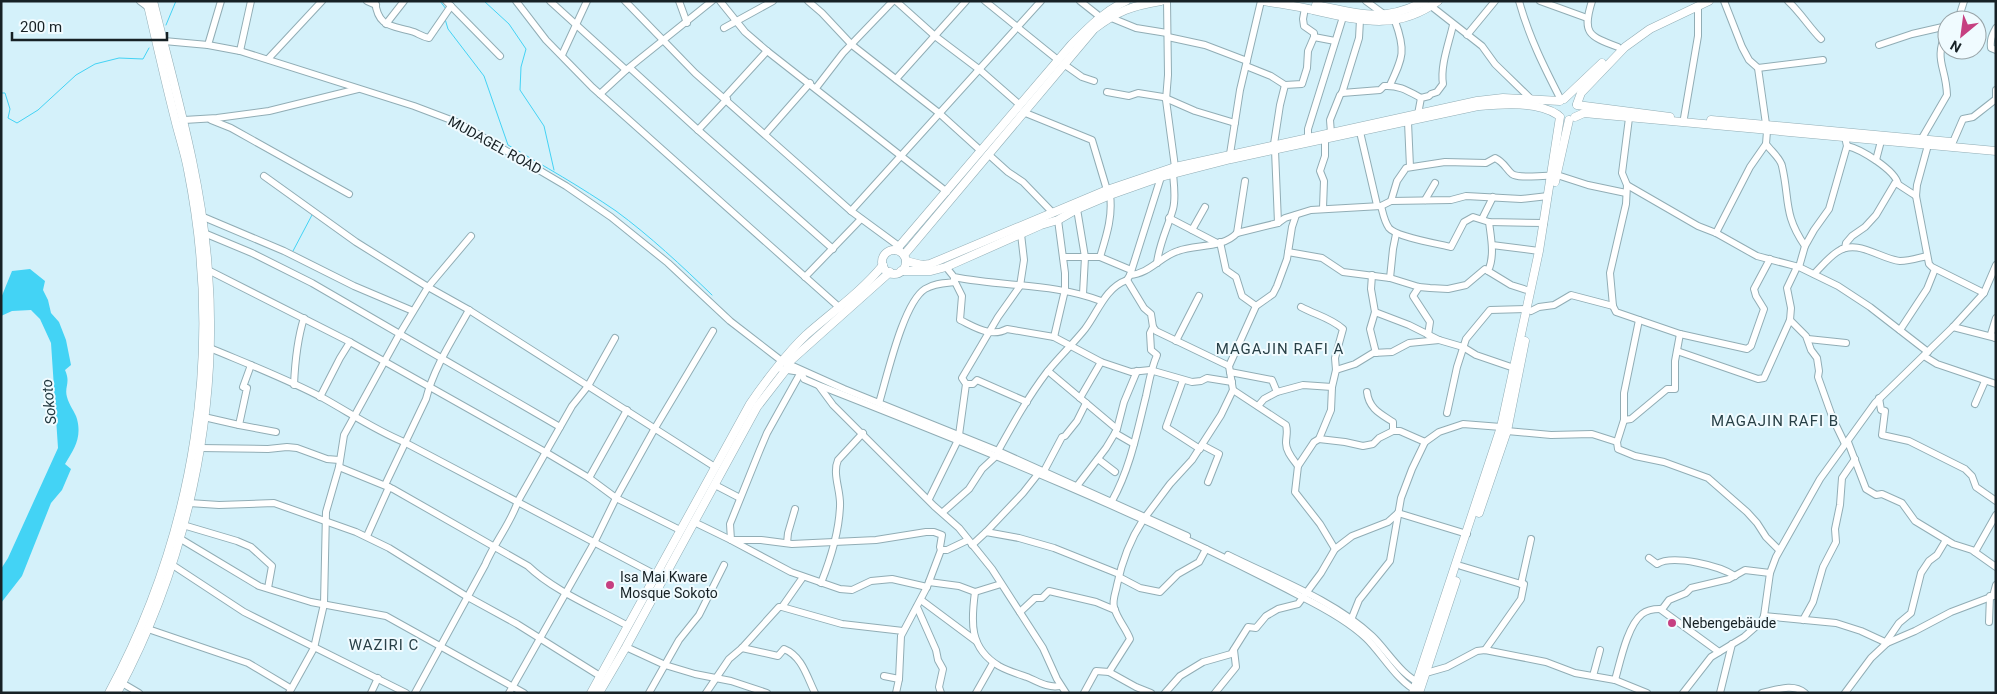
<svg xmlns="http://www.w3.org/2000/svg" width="1997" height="694" viewBox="0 0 1997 694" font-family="Roboto,sans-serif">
	<rect width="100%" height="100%" fill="#d4f1fa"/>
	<path fill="#43d3f5" d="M30,269L45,281L43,290L48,300L51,313L59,322L66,340L71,365L65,370C71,383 64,387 67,397C69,405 75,412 77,419C82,438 74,449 65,464L71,469L62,490L51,503L22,576L1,603V569L8,558L58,448L51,343L40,319L31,310L12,311L1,316V298L12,271Z"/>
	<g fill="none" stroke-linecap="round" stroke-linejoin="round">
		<g stroke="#43d3f5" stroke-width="1">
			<polyline points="440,1 446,9"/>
			<polyline points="484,1 509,24 526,49 521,67 520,90 544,126 554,170"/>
			<path d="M445,19L448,29L484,76L508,145C544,166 581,187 616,211C650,236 682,266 712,295"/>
			<polyline points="166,25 176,1"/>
			<polyline points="1,93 5,93 10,109 8,118 17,123 38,110 76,75 95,64 119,58 143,59 149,48"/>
			<polyline points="293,251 312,215"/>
		</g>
		<g stroke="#91adb5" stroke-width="8">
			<g id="minor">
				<polyline points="140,1 148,7"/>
				<polyline points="367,1 376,5"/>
				<path d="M375,1C378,29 393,25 414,32C419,34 423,37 429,38L451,6"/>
				<polyline points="446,1 500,56"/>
				<polyline points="516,1 546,40 592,87 840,308"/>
				<polyline points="550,1 626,70"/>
				<polyline points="625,1 695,73 851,211 900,247"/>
				<polyline points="679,1 687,23"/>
				<polyline points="720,1 745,32 767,51 947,192"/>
				<polyline points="808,1 822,13 852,45 939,113 981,151"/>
				<polyline points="896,1 935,36 980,70 1020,105"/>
				<polyline points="985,1 1058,60"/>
				<polyline points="1080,1 1099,16"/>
				<polyline points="1167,1 1168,75 1166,100 1175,167"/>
				<polyline points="1366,1 1385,15"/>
				<path d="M1519,1C1529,37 1544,67 1561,100"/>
				<polyline points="1540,1 1587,18"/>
				<path d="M1592,1C1582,33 1588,36 1618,47"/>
				<polyline points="1724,1 1742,47 1749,60 1758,68 1766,124"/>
				<path d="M1788,1C1801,13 1809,27 1821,39"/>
				<polyline points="1431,6 1482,46 1495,64 1531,99"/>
				<polyline points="1305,8 1303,19 1304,26 1314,33 1314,37"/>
				<polyline points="1109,17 1136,28 1167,33"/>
				<polyline points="1958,20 1964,1"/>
				<polyline points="386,24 404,1"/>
				<polyline points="724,28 773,1"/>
				<path d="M1996,28C1992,35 1990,40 1991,48L1996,50"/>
				<polyline points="1467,35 1495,1"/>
				<polyline points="1168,37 1205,45 1247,61"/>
				<polyline points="1314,37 1335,41"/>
				<polyline points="162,44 164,41 208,45 240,51 414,106 459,123 566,186 611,217 668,263 730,321 783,362"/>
				<polyline points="208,45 221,1"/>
				<polyline points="1879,45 1912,34 1947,26"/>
				<polyline points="240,51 251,1"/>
				<polyline points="562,55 587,1"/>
				<polyline points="268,59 322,1"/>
				<polyline points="1065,65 1082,77 1094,81"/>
				<polyline points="1246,66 1271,76 1285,85"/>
				<polyline points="630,68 698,130 833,249"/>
				<polyline points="1758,68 1823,60"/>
				<polyline points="896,79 966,1"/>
				<path d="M1390,85C1403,57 1406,51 1395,21"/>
				<polyline points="816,88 843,53 893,1"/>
				<polyline points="1107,92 1129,96 1138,93 1163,97 1195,111 1235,123"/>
				<path d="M1342,93L1380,90L1384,86C1399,85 1408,91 1421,98"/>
				<polyline points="600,94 626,70 712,1"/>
				<polyline points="725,97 767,51"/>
				<polyline points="1023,112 1092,140 1107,190"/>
				<path d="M1418,114L1421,98L1429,96L1431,94L1437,92L1443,84C1440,66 1449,43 1453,25"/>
				<polyline points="1629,118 1622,173 1627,185 1698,226 1716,233 1757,256 1799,267 1838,286 1870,307 1928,352"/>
				<polyline points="1684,118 1698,36 1698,7"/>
				<polyline points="184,120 217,118 269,111 358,89"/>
				<polyline points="211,120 231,128 349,194"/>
				<polyline points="1408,122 1410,167"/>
				<polyline points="698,130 727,99"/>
				<path d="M1767,131L1766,144C1771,151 1781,159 1782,166C1790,200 1783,214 1805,246L1799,267"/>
				<polyline points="1360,132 1377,205"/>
				<polyline points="766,133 810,83"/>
				<polyline points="1331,133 1330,120 1340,95 1342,93 1359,38 1360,20"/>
				<polyline points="1308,137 1308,129 1343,17"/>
				<path d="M1922,138L1947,95C1946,65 1933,62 1947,29"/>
				<polyline points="1953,142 1963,119 1973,117 1996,99 1996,90"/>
				<polyline points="1274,144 1280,105 1285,85 1302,84 1307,68 1308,51 1314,37"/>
				<polyline points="1928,145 1917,185 1916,196 1929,264 1932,267 1984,293"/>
				<polyline points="1275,150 1278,223"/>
				<polyline points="988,154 1008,172 1023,182 1053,213"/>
				<polyline points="1230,154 1240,90 1261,1"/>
				<polyline points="1876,160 1881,141"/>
				<polyline points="1557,175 1588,185 1626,193"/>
				<polyline points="264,176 356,242 428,287 469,310 715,467"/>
				<polyline points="1896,183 1916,196"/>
				<polyline points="1627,185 1626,204 1610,273 1613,306 1616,312 1680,334 1747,349 1751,346 1764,309 1756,296 1754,289 1770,259"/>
				<polyline points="1425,200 1435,183"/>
				<path d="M1391,201L1397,181L1406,168L1445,162L1486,163L1495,158C1504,162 1506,169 1512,174C1519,179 1542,175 1551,176"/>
				<path d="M1381,206C1383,213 1384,221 1389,228C1396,237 1439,244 1451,247L1464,222L1473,217L1489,222L1544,223"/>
				<polyline points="1323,208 1324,181 1320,171 1325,156 1325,139"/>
				<polyline points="1077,209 1085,257 1083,294"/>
				<polyline points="851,211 1041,1"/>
				<polyline points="201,216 284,251 354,286 413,311"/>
				<polyline points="1169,218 1217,243"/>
				<polyline points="1482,219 1493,197"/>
				<path d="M1489,222C1491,238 1495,256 1488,271L1511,285L1530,291"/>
				<polyline points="1192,230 1205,207"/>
				<polyline points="204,233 252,253 312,283 560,427"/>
				<polyline points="1237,233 1245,181"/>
				<polyline points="1716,233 1750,167 1766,144"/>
				<polyline points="1220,242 1226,270 1236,277 1242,296 1256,306"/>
				<polyline points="1492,245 1539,251"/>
				<polyline points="1805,246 1814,230 1829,209 1847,146 1845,137"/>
				<path d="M1842,249L1845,248L1846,243L1852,236L1865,227L1876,215L1895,183L1898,184C1895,170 1861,149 1847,146"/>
				<polyline points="1288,252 1322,258 1343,272 1390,278 1419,287 1430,288 1448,289 1466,285 1485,269 1488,271"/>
				<polyline points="1063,257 1100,257 1131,270"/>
				<path d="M1100,257C1106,237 1113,217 1110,195"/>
				<path d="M1157,263C1159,244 1168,227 1173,209C1176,198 1174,185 1173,174"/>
				<path d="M946,267L954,277C1003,287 1054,283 1101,301"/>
				<polyline points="208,270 350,342 547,453 589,478 616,498 680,530"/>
				<path d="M1814,274C1821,267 1828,258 1837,252C1857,238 1880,259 1900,261C1910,261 1918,258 1927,256"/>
				<polyline points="1130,275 1161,177"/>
				<polyline points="1372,275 1371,289 1375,312 1370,329 1376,353"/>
				<polyline points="805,277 861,219"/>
				<polyline points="1390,278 1393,249 1396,234"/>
				<polyline points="1127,280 1144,308 1151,314 1153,327 1156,331 1229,366"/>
				<path d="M955,282L962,296L960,320C975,327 991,338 1007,329L1054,337L1101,362L1131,372L1150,370L1192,382L1201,381L1207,378L1232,382"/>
				<polyline points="1419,287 1413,296 1430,322 1428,335"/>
				<path d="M1301,307C1316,315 1331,318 1343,329L1335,358L1336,370L1332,387L1331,410L1319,439L1314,442L1298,466L1295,492L1320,524L1335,549"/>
				<polyline points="1531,311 1539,307 1554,305 1571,295 1613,306"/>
				<polyline points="1375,312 1409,325 1439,340 1463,347 1476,355 1514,368"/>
				<polyline points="1639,320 1624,393 1624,420 1617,442 1618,449 1635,456 1664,462 1708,478 1747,512 1757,523 1766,537 1779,550"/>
				<polyline points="1790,320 1806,336 1811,350 1817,358 1819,371 1818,377 1833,419 1845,444"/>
				<polyline points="1953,327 1996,338"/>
				<polyline points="1900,330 1927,289 1935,269"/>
				<polyline points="1054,337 1065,290 1065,273 1058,220"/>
				<polyline points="1995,338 1991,334 1996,318"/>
				<polyline points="1808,339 1846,343"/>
				<polyline points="1176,341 1199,296"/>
				<path d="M210,348C248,364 287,379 323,398C350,413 375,430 404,442L656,575"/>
				<polyline points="1677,351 1758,379 1764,378 1790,320 1791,308 1787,288 1797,267"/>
				<polyline points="1924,356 1937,364 1996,384"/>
				<polyline points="786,363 844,389 998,451 1187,536"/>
				<polyline points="251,365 243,387 247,388 239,425 276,432"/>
				<path d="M781,369L801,372L804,379L818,385C982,449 1146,515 1302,597C1324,608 1348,621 1366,638C1381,652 1399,684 1418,691"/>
				<polyline points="1336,370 1355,364 1373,353 1392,352 1409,343 1439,340"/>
				<polyline points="1048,371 1117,429 1115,433 1134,444"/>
				<polyline points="801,372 767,433 759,452 730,524 731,540 791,572 840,589 852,590 871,581 892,579 927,587"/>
				<polyline points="1230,372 1272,380 1277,392"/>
				<polyline points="1183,380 1166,427 1200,449"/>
				<polyline points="966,384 973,384 977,380 1027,402"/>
				<path d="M294,385C295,362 297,340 304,318"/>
				<polyline points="819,386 833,405 934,506 959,528 992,569 1043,648 1057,679 1066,693"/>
				<path d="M1233,390L1286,425C1288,432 1286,436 1286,443C1286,452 1293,459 1298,466"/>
				<path d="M1367,392C1369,409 1381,414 1393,422V431"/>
				<polyline points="320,397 340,358 350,342"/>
				<polyline points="1080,398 1101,362"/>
				<polyline points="1879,398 1881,410 1885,411 1882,435 1909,441 1965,469 1972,476 1976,487 1996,501"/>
				<path d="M879,403C887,377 903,303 925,289C934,283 945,283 955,282L954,279"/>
				<polyline points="1975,404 1985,381"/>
				<polyline points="1258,406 1264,399 1277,392 1303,385 1332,387"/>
				<polyline points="1447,413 1457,367 1466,339 1490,310 1527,309"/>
				<polyline points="204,417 239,425"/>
				<polyline points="1624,420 1631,419 1667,389 1675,389 1675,361 1680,334"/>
				<polyline points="1117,429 1124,402 1137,371"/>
				<polyline points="1507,431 1551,435 1592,434 1617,442"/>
				<polyline points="959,435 966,384 962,378 998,317 1020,286 1024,260 1021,234"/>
				<polyline points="1319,439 1345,442 1363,446 1373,444 1379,438 1393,431 1400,431 1425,442"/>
				<polyline points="1848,442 1866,489 1876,495 1882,494 1902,503 1915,521 1953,544 1972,550 1996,567"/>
				<polyline points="1202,445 1219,454 1208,482"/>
				<polyline points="199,448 268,449 287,447 297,448 327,459 339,460"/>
				<path d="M998,451C1013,424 1028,397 1047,372C1059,357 1073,344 1085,329C1098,312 1105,288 1127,280L1130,275C1149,274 1161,256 1178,251C1196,244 1222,249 1237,233L1278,223L1285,218L1311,210L1381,206L1391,201L1451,200L1466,196L1521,199L1548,196"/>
				<polyline points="1098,459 1115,472"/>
				<path d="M339,467L393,489L528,566C554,591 596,608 628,626"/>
				<polyline points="1044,471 1062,437 1065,436 1077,421 1086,403"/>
				<polyline points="589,478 627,410"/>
				<path d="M385,485L426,399C434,367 453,339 469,310"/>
				<polyline points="715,485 740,498"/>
				<polyline points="1077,486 1106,448 1115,433"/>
				<polyline points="929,499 958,440"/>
				<path d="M1112,501C1130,469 1137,432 1146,396C1149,382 1151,369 1157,355L1151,350L1150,333L1153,327"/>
				<polyline points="189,503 219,505 274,503 356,532 389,548 466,596 517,624 600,676"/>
				<polyline points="943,512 969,489 982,469 996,456"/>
				<polyline points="1398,513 1467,534"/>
				<polyline points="1146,516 1170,484 1192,460 1221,415 1233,390 1229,366 1256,306 1273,294 1277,286 1287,259 1292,227 1296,215"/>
				<polyline points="694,522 731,540 761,540 792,544 876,540 926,532 934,532 942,535 940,547 941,550"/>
				<polyline points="183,525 237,541 251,547 272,566 268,588"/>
				<polyline points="986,532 1023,493 1038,474"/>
				<polyline points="367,536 389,487"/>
				<polyline points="179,538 259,586 311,602 386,616 524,693"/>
				<polyline points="787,543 788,533 795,509"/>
				<polyline points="972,545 986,532 1019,538 1054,548 1119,574"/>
				<polyline points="1975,552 1996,515"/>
				<path d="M1228,555C1274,578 1334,600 1372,636C1386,649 1403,678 1421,683"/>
				<path d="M1649,558L1657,564C1673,554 1720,566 1735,576"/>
				<polyline points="171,564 244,612 406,693"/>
				<polyline points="1461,566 1521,584 1531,539"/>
				<polyline points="1119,577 1140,588 1160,592 1178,574 1199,562 1206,549"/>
				<polyline points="929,582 959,586 975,592 1001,584"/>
				<path d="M821,583C831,558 839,533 840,506C841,491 832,474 838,460L863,433"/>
				<path d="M975,592C971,622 969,648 999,666C1008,671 1018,674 1027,677C1039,682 1047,688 1060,686"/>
				<polyline points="1993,596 1996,585"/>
				<polyline points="921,600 976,641"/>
				<polyline points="782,607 842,624 903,631"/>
				<polyline points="917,607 936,650 938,660 943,669 939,687 941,693"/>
				<polyline points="1020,612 1035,598 1042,598 1049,591 1096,602 1115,610"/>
				<polyline points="1764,616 1836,623 1861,631 1887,643"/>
				<polyline points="1351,620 1359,600 1390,561 1401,498 1412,469 1425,442 1439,432 1463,424 1501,427"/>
				<polyline points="1803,620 1813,602 1823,567 1836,542 1835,529 1840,505 1842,478 1855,459"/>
				<polyline points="1989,622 1990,596"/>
				<polyline points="148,629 248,663 290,688"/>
				<polyline points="1886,642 1899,623 1911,613 1921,573 1929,561 1937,555 1946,540"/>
				<polyline points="626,647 665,665 695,674 731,681 767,693"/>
				<path d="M742,648L778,656L784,649C802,656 807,677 815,693"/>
				<polyline points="1485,650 1521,599 1524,584 1521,584"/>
				<polyline points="1719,652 1660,609 1663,608 1669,600 1686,593 1691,588 1729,579 1745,570 1770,573"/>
				<path d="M1109,672L1130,639C1126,628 1117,619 1114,607C1112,600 1116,592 1117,585C1122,561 1130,540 1143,520"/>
				<polyline points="1426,673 1447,667 1477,651 1485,650 1546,662 1575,673 1615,680 1647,693"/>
				<polyline points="884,676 899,679"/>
				<polyline points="1593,676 1600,650"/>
				<path d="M1615,680C1620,663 1627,626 1642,614C1647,610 1654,609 1660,609"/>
				<polyline points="122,683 139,693"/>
				<polyline points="289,693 314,648 324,604 326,512 339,467 344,435 399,335 428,287 471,236"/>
				<polyline points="371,693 378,678"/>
				<path d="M415,693L485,565C494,543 511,523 518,501L572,406L588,386L615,338"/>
				<polyline points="509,693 594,543 616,498 655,428 713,331"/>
				<polyline points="649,693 679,640 699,615 724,565"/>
				<polyline points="706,693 729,659 742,648 779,607 782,607 803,577"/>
				<polyline points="896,693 899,679 901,636 927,587 941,550 947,550 968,540"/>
				<polyline points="976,693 993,663"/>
				<polyline points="1084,693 1096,671 1109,672 1136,687 1151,693"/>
				<polyline points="1165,693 1180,676 1203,662 1231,654 1248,627 1256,628 1266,616 1278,609 1298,604 1321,573 1335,549 1352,536 1388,522 1398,513"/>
				<polyline points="1215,693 1236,667 1234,650"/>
				<polyline points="1683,693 1711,657 1744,637 1761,622 1764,616 1770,573 1776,557 1820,479 1875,403 1953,327 1984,293 1996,265"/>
				<polyline points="1720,693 1732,644"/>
				<path d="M1762,693C1776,690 1793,683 1805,693"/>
				<polyline points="1845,693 1871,658 1887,643 1915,631 1951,612 1996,595"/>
			</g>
		</g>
		<g stroke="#91adb5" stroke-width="9">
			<g id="major">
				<path d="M1264,1C1280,4 1297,6 1313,10C1359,20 1396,32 1438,1"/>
				<path d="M1316,5C1359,14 1384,23 1425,1"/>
				<polyline points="1564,99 1602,63"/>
				<polyline points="1577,104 1581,93 1625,47 1650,29 1709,1"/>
				<polyline points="1577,105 1670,117"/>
				<polyline points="1575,117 1584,113 1996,151"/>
				<polyline points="1711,120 1951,142"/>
				<polyline points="1555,182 1569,120"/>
				<path d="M896,250L1071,45C1088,28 1103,12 1126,1"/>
				<circle cx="894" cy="262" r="12"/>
				<path d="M904,255L1094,29C1118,11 1131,6 1161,1"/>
				<polyline points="906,261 922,265 930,264 1107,190 1175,167 1477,101 1503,98 1560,101"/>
				<path d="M901,271H931L946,267L1041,225L1058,220L1077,209L1110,195L1161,177L1231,159L1478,106C1503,104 1537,101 1558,115"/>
				<polyline points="1479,513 1507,431 1525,341"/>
				<path d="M109,693C196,531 224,350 188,170C185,153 179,136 175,119C165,80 156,40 147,1"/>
				<path d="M117,693C186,565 219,415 208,271C202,179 175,90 153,1"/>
				<path d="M591,693L750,404C764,383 788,352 806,335C832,312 861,292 883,265"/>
				<polyline points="599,693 626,647 757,407 788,367 787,364 890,272"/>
				<polyline points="1413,693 1501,427 1539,251 1560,117"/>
				<polyline points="1419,693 1456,581"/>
			</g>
		</g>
		<use href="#minor" stroke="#fff" stroke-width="6"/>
		<use href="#major" stroke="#fff" stroke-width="8"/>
	</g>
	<g fill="#c64081" stroke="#f0fbff" stroke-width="2">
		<circle cx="610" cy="585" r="5"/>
		<circle cx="1672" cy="623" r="5"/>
	</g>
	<g text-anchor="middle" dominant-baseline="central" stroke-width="4" stroke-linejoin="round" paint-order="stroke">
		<g font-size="14" fill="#172125" stroke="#f0fbff">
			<text transform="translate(495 145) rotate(29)">MUDAGEL ROAD</text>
		</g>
		<g font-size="14" fill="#172125" stroke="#f0fbff" text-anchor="start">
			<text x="620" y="577">Isa Mai Kware<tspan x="620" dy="16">Mosque Sokoto</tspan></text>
			<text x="1682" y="623">Nebengebäude</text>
		</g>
		<g font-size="15" letter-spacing="1" fill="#284047" stroke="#f0fbff">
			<text x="1280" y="349">MAGAJIN RAFI A</text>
			<text x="1775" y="421">MAGAJIN RAFI B</text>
			<text x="384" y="645">WAZIRI C</text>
		</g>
		<g font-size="15" font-style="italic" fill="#233a41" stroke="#f0fbff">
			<text transform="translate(49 402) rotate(-96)">Sokoto</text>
		</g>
	</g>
	<rect width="1997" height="694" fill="none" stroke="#172125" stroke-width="5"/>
	<g transform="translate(1962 35) rotate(209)"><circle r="24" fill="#f0fbff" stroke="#99a4a8"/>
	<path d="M0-4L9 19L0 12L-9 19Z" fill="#c64081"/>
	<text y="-8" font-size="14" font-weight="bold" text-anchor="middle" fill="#172125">N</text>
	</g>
	<path d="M12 32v8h155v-8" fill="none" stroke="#172125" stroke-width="2.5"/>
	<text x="20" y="32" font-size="15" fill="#172125" stroke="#f0fbff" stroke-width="4" paint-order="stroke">200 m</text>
</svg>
